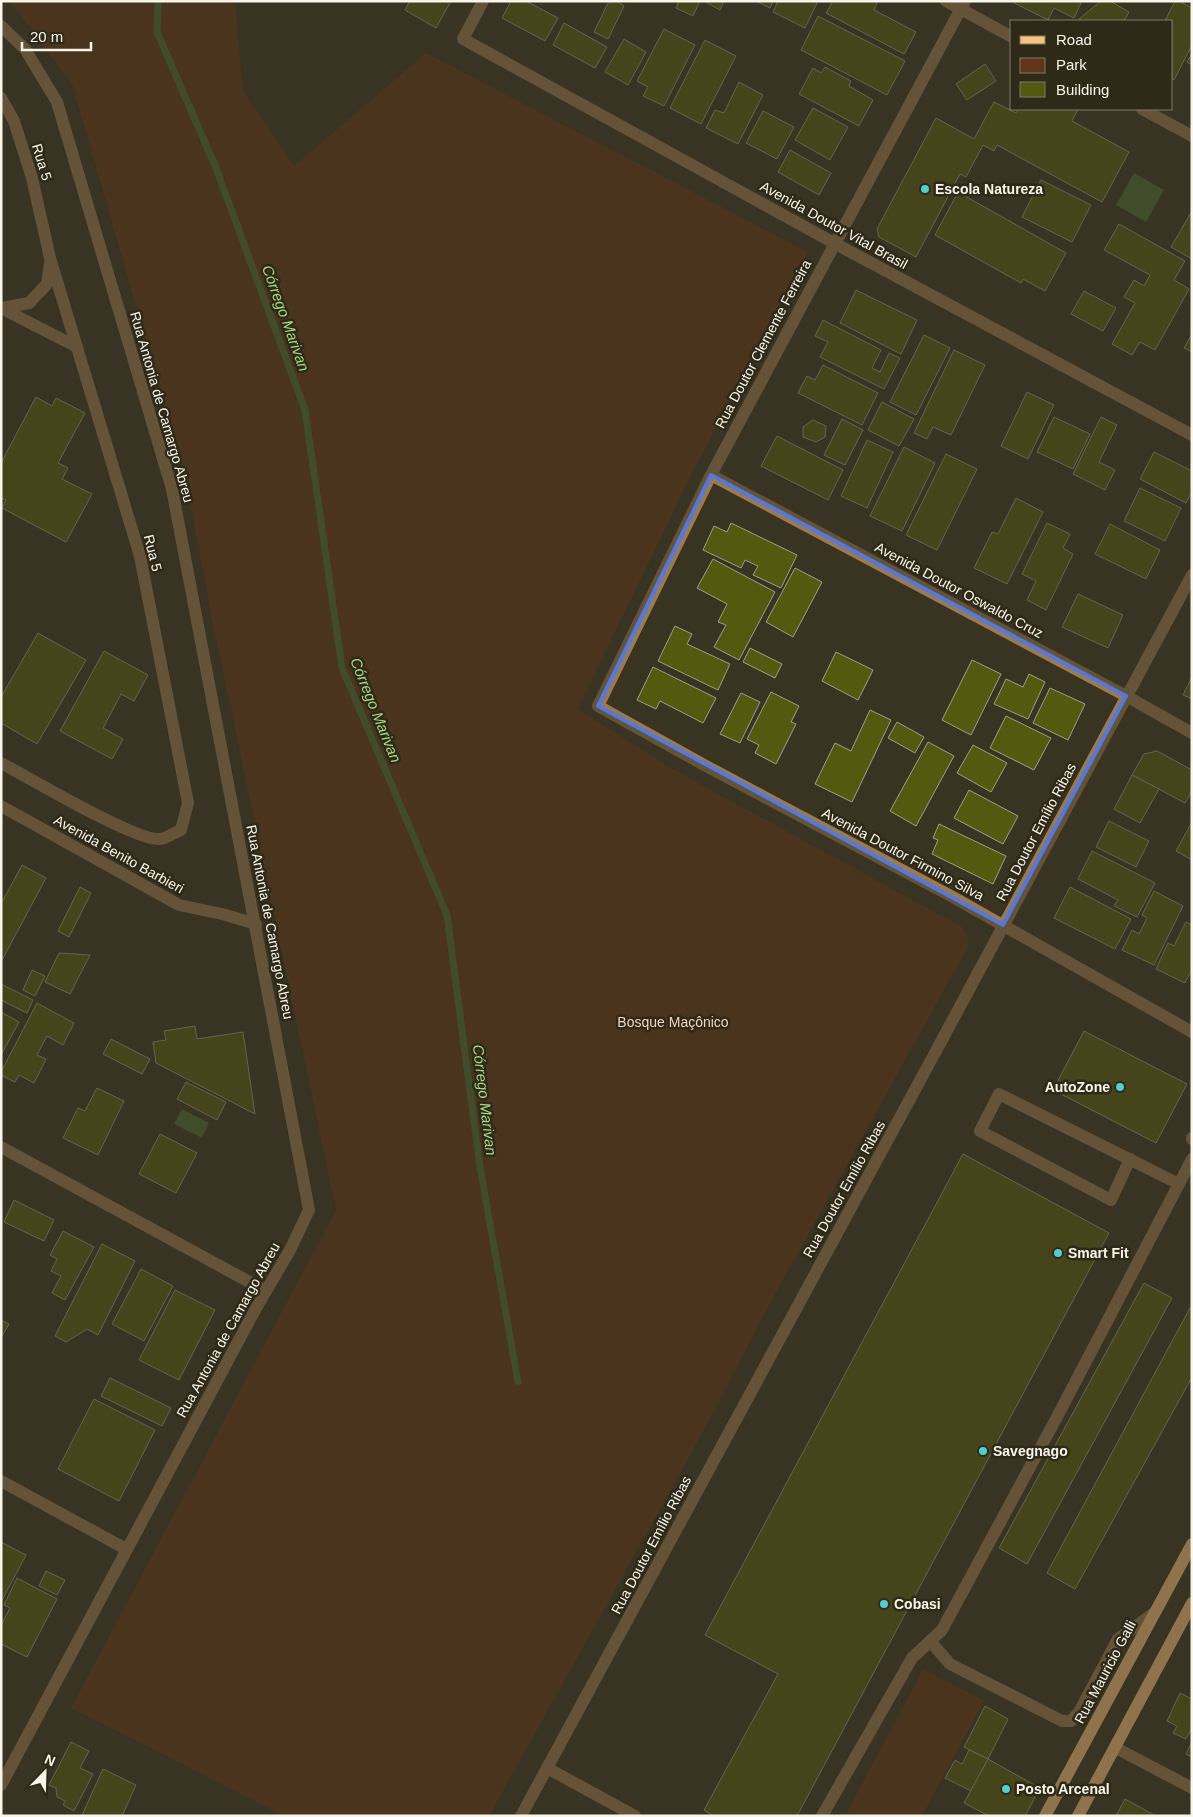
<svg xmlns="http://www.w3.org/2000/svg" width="1193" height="1817" viewBox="0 0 1193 1817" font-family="Helvetica,sans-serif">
	<rect width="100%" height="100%" fill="#393322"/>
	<g fill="#613519">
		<polygon points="10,1 235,1 243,91 294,166 426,53 808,252 691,475 578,709 669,767 962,927 967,935 968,947 763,1316 714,1412 489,1816 284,1816 71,1708 336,1210 213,624 184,472 72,84"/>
		<polygon points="923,1669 984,1701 922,1816 845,1816"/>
	</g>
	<g fill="#496b33">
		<polygon points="1134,173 1164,190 1146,222 1116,205"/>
		<polygon points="182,1109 209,1123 202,1138 174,1124"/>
	</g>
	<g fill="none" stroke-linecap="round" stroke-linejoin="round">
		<polyline stroke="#496b33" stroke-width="7" points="158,1 157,32 216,168 305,410 342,668 447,915 480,1167 518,1382"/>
	</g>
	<g fill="#545910" stroke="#9c9f8a">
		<polygon points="410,1 451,1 436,28 405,10"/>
		<polygon points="511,1 526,1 558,18 545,41 502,18"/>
		<polygon points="609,1 616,1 624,6 608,39 594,32"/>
		<polygon points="679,1 700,1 693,16 676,8"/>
		<polygon points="704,1 724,1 720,10"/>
		<polygon points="756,1 773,1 770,8"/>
		<polygon points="778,1 818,1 805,28 773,12"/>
		<polygon points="833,1 878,1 874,10 916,32 904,54 826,13"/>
		<polygon points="1015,1 1082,1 1074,18 1054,8 1048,20 1014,3"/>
		<polygon points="1101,1 1110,1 1129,12 1124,21 1082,21 1079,19"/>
		<polygon points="1175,1 1179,1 1192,8 1192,45 1174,80 1172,79 1172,21 1165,21"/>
		<polygon points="818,16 905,61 887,95 801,50"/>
		<polygon points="564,23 607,47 595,68 553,45"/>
		<polygon points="664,29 695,45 664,106 643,96 648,87 637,81"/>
		<polygon points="624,39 646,52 628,85 605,72"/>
		<polygon points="705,40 736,56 701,124 670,108"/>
		<polygon points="1192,53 1192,65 1187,62"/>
		<polygon points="985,64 996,81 967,100 956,84"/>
		<polygon points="825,67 851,81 849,86 873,100 859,126 799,94 813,68 821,73"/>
		<polygon points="739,82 763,95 738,144 706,128 715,110 724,113"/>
		<polygon points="994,102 1016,113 1018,109 1078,109 1072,121 1129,152 1102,202 997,145 994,151 983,145 966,177 960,174 916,257 879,237 877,229 936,118 974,139"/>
		<polygon points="813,108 848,127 830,160 795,140"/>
		<polygon points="763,111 794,127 777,159 746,143"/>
		<polygon points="790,150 831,173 819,195 778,172"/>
		<polygon points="1041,180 1091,205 1072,242 1022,217"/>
		<polygon points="958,192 1066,253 1045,291 1023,279 1021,283 935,235"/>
		<polygon points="1192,211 1192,259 1171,247"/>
		<polygon points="1119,224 1185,261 1174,280 1189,289 1155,350 1140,342 1132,355 1112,344 1135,303 1124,297 1134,280 1144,286 1150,275 1104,250"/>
		<polygon points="856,290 917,320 901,354 840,323"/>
		<polygon points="1084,291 1116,308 1103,331 1071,314"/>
		<polygon points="823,320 881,350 872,368 880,372 889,353 900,358 884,389 820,357 828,342 815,336"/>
		<polygon points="1192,334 1192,352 1184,348"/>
		<polygon points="924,335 950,348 916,415 890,402"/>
		<polygon points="954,350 985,365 951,435 933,427 927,439 914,433"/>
		<polygon points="823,365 878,393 862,425 798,393 807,376 815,380"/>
		<polygon points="1027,392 1054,405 1028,459 1001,446"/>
		<polygon points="36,397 52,406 56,398 85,413 58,463 68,468 62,479 92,494 66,542 2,508 6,500 1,498 1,463"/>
		<polygon points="882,402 914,419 899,446 868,430"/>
		<polygon points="1054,417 1090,434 1073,469 1037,452"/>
		<polygon points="1101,417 1117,425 1099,462 1115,470 1105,490 1073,474"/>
		<polygon points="842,419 863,430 845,465 824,455"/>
		<polygon points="813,420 826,426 825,437 816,442 803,437 803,427"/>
		<polygon points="777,436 843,470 828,500 761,466"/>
		<polygon points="867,440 893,452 867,508 841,496"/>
		<polygon points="904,447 935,463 902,531 870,516"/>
		<polygon points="1154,452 1192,471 1192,492 1186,503 1140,479"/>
		<polygon points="946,454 977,469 937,550 906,535"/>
		<polygon points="1140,488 1181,508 1165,541 1124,521"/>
		<polygon points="1016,498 1043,512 1007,584 974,568 992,532 998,534"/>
		<polygon points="731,523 797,555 781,588 753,575 758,566 745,560 741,568 703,550 714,526 727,532"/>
		<polygon points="1047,523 1070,534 1063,548 1073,554 1046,610 1027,600 1036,581 1022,574"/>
		<polygon points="1110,524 1160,550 1146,579 1095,554"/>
		<polygon points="713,559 775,592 739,660 714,647 726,625 718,622 727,604 697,588"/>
		<polygon points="795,568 822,582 793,637 766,622"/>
		<polygon points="1078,594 1123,615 1108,648 1062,627"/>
		<polygon points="675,626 692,634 687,644 730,664 718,690 658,661"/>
		<polygon points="38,633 86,660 37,744 1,723 1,697"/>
		<polygon points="750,648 782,664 775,678 743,662"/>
		<polygon points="104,651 148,675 134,701 121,694 103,728 123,739 112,759 60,731"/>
		<polygon points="836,652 873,670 858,700 822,681"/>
		<polygon points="972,660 1001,674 971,735 942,720"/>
		<polygon points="653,667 716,698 703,723 660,701 656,709 637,700"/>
		<polygon points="1029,674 1045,682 1028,719 994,704 1006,679 1023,687"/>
		<polygon points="1192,677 1192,699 1183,695"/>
		<polygon points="1050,688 1085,704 1068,740 1033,723"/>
		<polygon points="771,692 799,706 791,722 796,724 776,764 755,753 759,745 747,739"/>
		<polygon points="741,693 760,702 740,743 720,734"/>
		<polygon points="870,710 891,720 852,802 815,784 835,743 851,751"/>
		<polygon points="1006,716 1051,738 1034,770 990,748"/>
		<polygon points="897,722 924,737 915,753 888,738"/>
		<polygon points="928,742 954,756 916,826 890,811"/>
		<polygon points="973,745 1007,763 991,792 957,773"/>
		<polygon points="1157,751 1192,770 1192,791 1185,803 1132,775 1144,754"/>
		<polygon points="1132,775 1159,789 1140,823 1114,809"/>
		<polygon points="969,790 1018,816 1003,844 954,818"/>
		<polygon points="1109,821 1149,841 1136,867 1096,847"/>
		<polygon points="1192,822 1192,860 1176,851"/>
		<polygon points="939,824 1006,856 993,884 932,854 938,840 933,838"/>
		<polygon points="1092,851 1155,883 1137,917 1114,906 1118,900 1078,879"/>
		<polygon points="22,865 46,878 1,962 1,904"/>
		<polygon points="80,887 91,893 69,937 58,931"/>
		<polygon points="1070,887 1131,919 1115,949 1054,918"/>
		<polygon points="1154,891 1183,906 1154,965 1122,950 1132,930 1139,934 1147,918 1142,915"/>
		<polygon points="1186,922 1192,925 1192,969 1185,983 1156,969 1168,943 1174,946"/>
		<polygon points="59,953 90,955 70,994 45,982"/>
		<polygon points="32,970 45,976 35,996 23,990"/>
		<polygon points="1,984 33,1000 27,1013 1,1000"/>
		<polygon points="37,1003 74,1023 63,1045 47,1036 37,1055 46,1059 34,1083 19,1075 15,1082 1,1075 1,1072"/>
		<polygon points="1,1012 19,1022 1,1055"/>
		<polygon points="195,1026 197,1039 243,1032 255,1114 156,1063 153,1042 166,1040 164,1031"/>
		<polygon points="1084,1031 1187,1084 1156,1143 1053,1090"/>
		<polygon points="111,1039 150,1059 142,1074 103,1054"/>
		<polygon points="186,1082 226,1102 217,1120 177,1099"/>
		<polygon points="97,1088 124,1101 98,1155 63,1138 78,1108 85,1111"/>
		<polygon points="160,1134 197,1153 176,1193 139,1174"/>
		<polygon points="963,1154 1109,1233 797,1816 714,1816 704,1810 778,1674 705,1635"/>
		<polygon points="14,1200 54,1220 44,1241 4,1222"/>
		<polygon points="63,1231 94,1247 65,1300 52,1293 61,1276 51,1271 57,1259 50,1255"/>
		<polygon points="102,1244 135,1261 98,1335 87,1329 66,1342 55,1336"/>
		<polygon points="141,1269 173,1286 144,1341 112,1324"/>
		<polygon points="1144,1283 1172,1298 1027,1564 999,1548"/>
		<polygon points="175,1290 215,1310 179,1380 139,1360"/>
		<polygon points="1190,1308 1192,1309 1192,1377 1075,1589 1047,1573"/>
		<polygon points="1,1320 9,1324 1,1338"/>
		<polygon points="110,1378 171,1408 162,1426 101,1396"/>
		<polygon points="94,1399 155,1430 119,1501 58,1469"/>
		<polygon points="1,1542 26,1555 1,1602"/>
		<polygon points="46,1571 65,1580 57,1595 39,1586"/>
		<polygon points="17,1578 57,1599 27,1657 1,1644 1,1625 10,1608 4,1605"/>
		<polygon points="1180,1693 1192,1699 1192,1728 1186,1739 1173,1733 1177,1726 1167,1721"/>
		<polygon points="985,1706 1008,1719 988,1759 964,1747"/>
		<polygon points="71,1742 89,1751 80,1768 93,1774 74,1811 63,1805 65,1801 57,1797 56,1788 49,1785"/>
		<polygon points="1192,1742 1192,1757 1186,1754"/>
		<polygon points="969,1750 988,1759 971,1791 945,1778 955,1760 962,1764"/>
		<polygon points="988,1759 1040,1788 1025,1816 989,1816 964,1803"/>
		<polygon points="103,1769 136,1785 122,1816 84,1816 82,1815"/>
		<polygon points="1125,1799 1154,1815 1153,1816 1116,1816"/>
	</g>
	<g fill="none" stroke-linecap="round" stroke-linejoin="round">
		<g stroke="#9a7a52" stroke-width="12">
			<polyline points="483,1 463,39 834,243 1192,435"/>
			<polyline points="946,1 1012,37"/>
			<polyline points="965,1 711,475 598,706 706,766 951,896 1192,1032"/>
			<polyline points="1,26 25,49 57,102 172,489 309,1210 290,1250 255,1310 1,1785"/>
			<path d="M1,98L14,121L32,178L50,258L140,556L188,803L181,830C175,832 166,839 160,839C137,842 28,777 1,763"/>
			<polyline points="1142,109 1192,136"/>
			<polyline points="1,308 77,347"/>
			<polyline points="2,308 29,303 47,284 50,263"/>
			<polyline points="711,475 1126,696 1192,733"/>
			<polyline points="1,806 179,905 222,914 256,924"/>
			<polyline points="1192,1138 1192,1139"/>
			<polyline points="1,1147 266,1291"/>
			<polyline points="1130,1159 1111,1200 980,1131 999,1094 1179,1184"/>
			<polyline points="1,1481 126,1549"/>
			<polyline points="930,1641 950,1664 1062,1721 1071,1721 1079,1712 1118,1639 1153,1614"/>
			<polyline points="1116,1748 1192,1788"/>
			<polyline points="547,1768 635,1816"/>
			<polyline points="521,1816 936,1051 1192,575"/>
			<polyline points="822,1816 912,1658 942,1630 1057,1417 1192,1159"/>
		</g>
		<g stroke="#f7c280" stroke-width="12">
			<polyline points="1045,1816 1192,1544"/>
			<polyline points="1078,1816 1192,1603"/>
		</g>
	</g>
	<path d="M0 0H1193V1817H0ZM711,475L1126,696L1003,925L598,706Z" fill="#393322" fill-opacity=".55" fill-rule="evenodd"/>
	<path fill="none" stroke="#5478dc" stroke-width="4" stroke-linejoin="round" d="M711,475L1126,696L1003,925L598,706Z"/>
	<g fill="#52cdd0" stroke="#2f2918" stroke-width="2">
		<circle cx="925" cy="189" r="5"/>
		<circle cx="1120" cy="1087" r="5"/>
		<circle cx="1058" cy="1253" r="5"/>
		<circle cx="983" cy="1451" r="5"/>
		<circle cx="884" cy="1604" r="5"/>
		<circle cx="1006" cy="1789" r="5"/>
	</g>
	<g text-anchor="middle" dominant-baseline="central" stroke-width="5" stroke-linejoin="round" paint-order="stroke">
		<g font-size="14" fill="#f8f5ea" stroke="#2f2918">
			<text transform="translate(42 162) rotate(73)">Rua 5</text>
			<text transform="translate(834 225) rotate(29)">Avenida Doutor Vital Brasil</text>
			<text transform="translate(763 344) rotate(-62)">Rua Doutor Clemente Ferreira</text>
			<text transform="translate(162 407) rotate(74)">Rua Antonia de Camargo Abreu</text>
			<text transform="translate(153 553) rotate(76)">Rua 5</text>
			<text transform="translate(959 590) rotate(28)">Avenida Doutor Oswaldo Cruz</text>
			<text transform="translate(1036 832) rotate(-62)">Rua Doutor Emílio Ribas</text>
			<text transform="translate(119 854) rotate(29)">Avenida Benito Barbieri</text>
			<text transform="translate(903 854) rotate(28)">Avenida Doutor Firmino Silva</text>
			<text transform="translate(270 922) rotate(79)">Rua Antonia de Camargo Abreu</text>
			<text transform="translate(844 1189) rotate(-61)">Rua Doutor Emílio Ribas</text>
			<text transform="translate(228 1330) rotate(-61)">Rua Antonia de Camargo Abreu</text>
			<text transform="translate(651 1545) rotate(-62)">Rua Doutor Emílio Ribas</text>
			<text transform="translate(1105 1672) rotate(-62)">Rua Mauricio Galli</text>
		</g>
		<g font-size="14" font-weight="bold" fill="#f8f5ea" stroke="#2f2918" text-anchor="start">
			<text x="935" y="189">Escola Natureza</text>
			<text x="1110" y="1087" text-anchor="end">AutoZone</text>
			<text x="1068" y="1253">Smart Fit</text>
			<text x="993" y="1451">Savegnago</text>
			<text x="894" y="1604">Cobasi</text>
			<text x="1016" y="1789">Posto Arcenal</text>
		</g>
		<g font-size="14" fill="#f6d2be" stroke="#2f2918">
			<text x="673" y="1022">Bosque Maçônico</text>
		</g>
		<g font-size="15" font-style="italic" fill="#a3d785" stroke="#2f2918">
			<text transform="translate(286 318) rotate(70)">Córrego Marivan</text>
			<text transform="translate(376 710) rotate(68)">Córrego Marivan</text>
			<text transform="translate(485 1100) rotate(83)">Córrego Marivan</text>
		</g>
	</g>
	<rect width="1193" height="1817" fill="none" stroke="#f8f5ea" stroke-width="5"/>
	<rect x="1010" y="20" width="162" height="90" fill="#2f2918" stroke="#7f7b6c"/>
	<rect x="1020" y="36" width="25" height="8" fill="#f7c280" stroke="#7f7b6c"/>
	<text x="1056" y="45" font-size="15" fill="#f8f5ea">Road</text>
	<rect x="1020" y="58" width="25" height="15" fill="#613519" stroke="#7f7b6c"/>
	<text x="1056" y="70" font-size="15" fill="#f8f5ea">Park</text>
	<rect x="1020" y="82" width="25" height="15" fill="#545910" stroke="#7f7b6c"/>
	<text x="1056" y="95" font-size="15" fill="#f8f5ea">Building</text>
	<g transform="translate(45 1772) rotate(23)" stroke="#2f2918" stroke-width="4" paint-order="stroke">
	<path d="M0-4L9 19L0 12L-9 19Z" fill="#f8f5ea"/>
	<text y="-8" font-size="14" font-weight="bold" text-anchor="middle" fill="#f8f5ea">N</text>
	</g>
	<path d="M22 42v8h69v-8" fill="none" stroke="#f8f5ea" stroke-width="2.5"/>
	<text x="30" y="42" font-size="15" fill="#f8f5ea" stroke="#2f2918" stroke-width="4" paint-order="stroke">20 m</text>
</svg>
